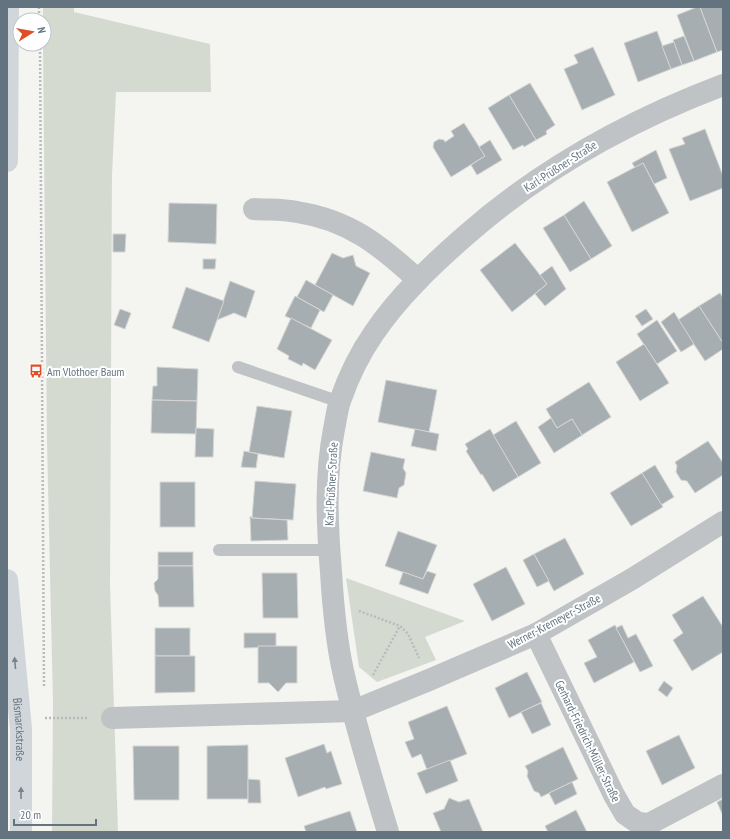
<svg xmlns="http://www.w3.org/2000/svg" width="730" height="839" viewBox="0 0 730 839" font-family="'PT Sans Narrow',sans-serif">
	<rect width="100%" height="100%" fill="#f4f4f0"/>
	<g fill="#d5dad1">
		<polygon points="43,7 74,7 74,12 210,44 211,92 116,92 112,175 110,585 118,832 52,832 53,703 47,442 43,44 44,20 43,20"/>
		<polygon points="346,578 465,621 425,637 436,660 377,682 359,667"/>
	</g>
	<g fill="#a6aeb2" stroke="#d5d5d3">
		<polygon points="697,7 700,7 717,52 694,61 677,15"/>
		<polygon points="700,7 723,7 723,50 717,52"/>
		<polygon points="657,31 671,69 638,82 624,43"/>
		<polygon points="684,36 694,61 682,65 673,40"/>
		<polygon points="674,42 682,65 671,69 662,46"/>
		<polygon points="593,47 615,95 582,110 564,69 578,63 574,55"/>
		<polygon points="530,83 555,125 546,131 547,134 536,140 509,95"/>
		<polygon points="509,95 536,140 524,147 523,145 513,150 488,108"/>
		<polygon points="464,123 485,156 451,177 433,147 434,142 439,139 444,140 445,142 454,136 451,131"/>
		<polygon points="705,129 723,176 723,188 690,201 669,149 685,144 682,138"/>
		<polygon points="490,140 502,160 477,175 471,165 485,156 479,147"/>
		<polygon points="656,150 667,178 654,184 643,163 635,168 632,163"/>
		<polygon points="643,163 669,213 632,232 607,182"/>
		<polygon points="584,201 612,246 591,259 564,215"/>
		<polygon points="169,203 217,204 216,244 168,242"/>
		<polygon points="564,215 591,259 570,272 543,228"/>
		<polygon points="113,234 126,234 125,252 113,252"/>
		<polygon points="515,243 547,284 512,312 480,270"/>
		<polygon points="332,253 343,258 353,255 356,266 370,273 353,306 315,285"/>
		<polygon points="203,259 216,259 215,269 203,269"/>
		<polygon points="552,266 566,289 545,306 535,294 547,284 540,275"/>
		<polygon points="306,280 333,295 324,312 297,297"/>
		<polygon points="230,281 255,291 246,318 234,313 217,320"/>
		<polygon points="186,287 224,301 209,342 172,328"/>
		<polygon points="720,293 723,298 723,343 699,306"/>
		<polygon points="295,296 320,310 311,328 285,316"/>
		<polygon points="699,306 723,343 723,349 705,361 678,320"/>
		<polygon points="120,309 131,313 125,329 114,325"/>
		<polygon points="646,309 653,319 642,326 635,316"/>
		<polygon points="674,312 694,344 681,352 661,322"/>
		<polygon points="291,318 332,340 315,370 303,363 302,366 288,359 289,356 277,349"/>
		<polygon points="657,320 677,351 657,364 637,334"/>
		<polygon points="644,344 669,383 640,401 616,362"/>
		<polygon points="157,367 198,369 197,401 152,400 153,386 157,386"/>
		<polygon points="386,380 437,390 429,432 378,422"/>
		<polygon points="589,382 611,417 582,435 572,419 557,428 546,409"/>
		<polygon points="152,400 197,401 196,434 151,433"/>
		<polygon points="257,406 292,411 284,458 249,452"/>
		<polygon points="551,418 557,428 572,419 582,435 584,434 554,453 538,427"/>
		<polygon points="516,421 541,463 518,477 493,435"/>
		<polygon points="196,428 214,429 213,457 195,457"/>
		<polygon points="415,429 439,434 436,451 411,446"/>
		<polygon points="490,429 518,477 493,492 482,474 481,475 466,451 468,449 465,444"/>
		<polygon points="708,441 723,463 723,475 695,493 687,481 681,480 676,472 677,466 675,462"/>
		<polygon points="244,451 258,454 256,468 241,467"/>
		<polygon points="371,452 405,459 403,468 406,473 404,485 399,488 397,498 363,491"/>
		<polygon points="655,465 674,497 661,505 642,473"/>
		<polygon points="642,473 663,507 631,526 610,493"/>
		<polygon points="255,481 296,484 293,520 252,518"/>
		<rect x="160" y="482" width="35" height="45"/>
		<polygon points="250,516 252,518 287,520 288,540 251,541"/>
		<polygon points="398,531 437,545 423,579 385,566"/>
		<polygon points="565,538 584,574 554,591 534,554"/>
		<rect x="158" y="552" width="35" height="14"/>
		<polygon points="534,554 549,581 537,587 523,560"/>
		<polygon points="158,566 193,566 194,607 159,607 158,595 155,591 154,583 158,579"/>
		<polygon points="506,567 525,604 492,621 473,584"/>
		<polygon points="427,571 436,574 428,594 399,584 403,572 423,579"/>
		<polygon points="262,573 297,573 298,618 263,618"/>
		<polygon points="703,596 723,627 723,652 692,671 673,640 683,633 672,615"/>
		<polygon points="615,625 634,662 594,683 584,663 597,657 588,640"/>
		<polygon points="622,625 628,638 636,634 653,666 640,672 616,628"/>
		<rect x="155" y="628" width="35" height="28"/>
		<polygon points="244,633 276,633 276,647 244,648"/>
		<polygon points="258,646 297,646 297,683 286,683 278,692 269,683 258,683"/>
		<polygon points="155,656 195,656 195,692 155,693"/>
		<polygon points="527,672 542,702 509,718 495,688"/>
		<polygon points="664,681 673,688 667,697 658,690"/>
		<polygon points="541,703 551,725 532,734 521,712"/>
		<polygon points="447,706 467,754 427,770 421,754 412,758 405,742 414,739 408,722"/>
		<polygon points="679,735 695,768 662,785 646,751"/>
		<polygon points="324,744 327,753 331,751 342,784 326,789 325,787 298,797 285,758"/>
		<polygon points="248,745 248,799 207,799 207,746"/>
		<polygon points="133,746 179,746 179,800 134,800"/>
		<polygon points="563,747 578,779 541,797 539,793 534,791 527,776 528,771 525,766"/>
		<polygon points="450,760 458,781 426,794 417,773"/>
		<polygon points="248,779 260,780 261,803 248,803"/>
		<polygon points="572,782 577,794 555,805 549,793"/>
		<polygon points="449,798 459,802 469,799 483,832 441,832 433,813 444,809"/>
		<polygon points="723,799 723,816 717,802"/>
		<polygon points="576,810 587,832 548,832 545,826"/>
		<polygon points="350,811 357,832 306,832 304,826"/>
	</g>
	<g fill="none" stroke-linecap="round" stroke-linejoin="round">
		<g stroke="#b9bbbd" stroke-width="2.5" stroke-dasharray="2 2" stroke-linecap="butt">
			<polyline points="39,7 39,20"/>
			<polyline points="40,44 44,688"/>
			<polyline points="359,611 400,626 408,634 419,658"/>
			<polyline points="373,675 400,626"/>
			<polyline points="45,718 88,718"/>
		</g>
		<g stroke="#bfc3c6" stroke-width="12">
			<polyline points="238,367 340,402"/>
			<polyline points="219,550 329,550"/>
		</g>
		<g stroke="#bfc3c6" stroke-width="22">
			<path d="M254,209C268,210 283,209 297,212C349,220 380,245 418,280"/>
			<polyline points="536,634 614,795 625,814 638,823 649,824 723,785"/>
			<polyline points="112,718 353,711 429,680 536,634 632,579 723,522"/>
			<path d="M388,832C372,779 355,725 343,671C336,639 333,605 331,572C327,524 325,476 334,429C336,420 337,410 340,401C348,378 360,353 374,333C399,296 432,265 465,236C542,168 628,121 723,85"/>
		</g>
		<g stroke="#d1d6da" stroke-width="22">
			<polyline points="7,161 8,7"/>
			<path id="s1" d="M7,580L21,729V832"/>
		</g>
	</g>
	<defs><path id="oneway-solid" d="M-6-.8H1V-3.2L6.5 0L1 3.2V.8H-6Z"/></defs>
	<g fill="#74838e">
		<use href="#oneway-solid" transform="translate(15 663) rotate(-95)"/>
		<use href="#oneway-solid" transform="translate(21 793) rotate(-90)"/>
	</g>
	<defs>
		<g id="bus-bare" transform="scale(1.08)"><path d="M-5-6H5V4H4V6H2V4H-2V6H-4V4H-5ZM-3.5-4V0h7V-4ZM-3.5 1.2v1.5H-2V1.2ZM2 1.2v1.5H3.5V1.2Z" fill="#dd4f26" stroke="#fff" stroke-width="2.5" paint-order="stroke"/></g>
	</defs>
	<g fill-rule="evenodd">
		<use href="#bus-bare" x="36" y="371"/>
	</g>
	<g text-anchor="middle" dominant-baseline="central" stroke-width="4" stroke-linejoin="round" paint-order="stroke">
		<g font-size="12" fill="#637480" stroke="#fff">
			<text transform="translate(560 166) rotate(-33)">Karl-Prüßner-Straße</text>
			<text transform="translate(331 484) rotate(-87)">Karl-Prüßner-Straße</text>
			<text transform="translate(554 621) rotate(-28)">Werner-Kremeyer-Straße</text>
			<text stroke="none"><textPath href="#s1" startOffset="150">Bismarckstraße</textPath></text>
			<text transform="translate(588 741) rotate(64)">Gerhard-Friedrich-Müller-Straße</text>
		</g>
		<g font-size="12" fill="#637480" stroke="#fff" text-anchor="start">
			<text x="47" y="371">Am Vlothoer Baum</text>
		</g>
	</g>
	<rect width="730" height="839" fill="none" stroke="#637480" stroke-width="16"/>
	<g transform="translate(32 32) rotate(79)"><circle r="19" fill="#ffffff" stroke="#c1c7cc"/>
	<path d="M0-3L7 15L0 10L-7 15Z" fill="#dd4f26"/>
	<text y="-6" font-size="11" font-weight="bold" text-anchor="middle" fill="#637480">N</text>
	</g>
	<path d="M14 819v6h82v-6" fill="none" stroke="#637480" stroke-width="2"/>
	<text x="20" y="819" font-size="12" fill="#637480" stroke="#ffffff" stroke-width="3" paint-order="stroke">20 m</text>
</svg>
